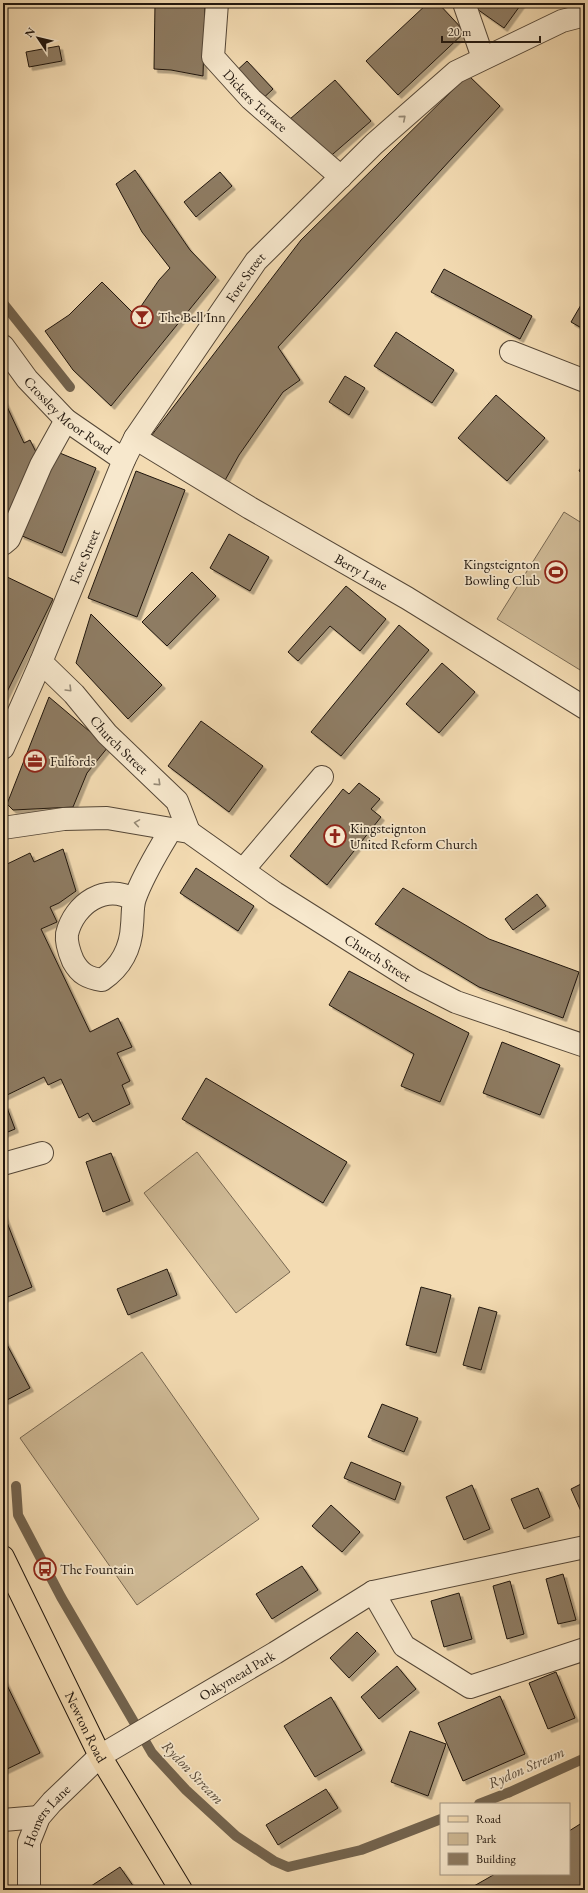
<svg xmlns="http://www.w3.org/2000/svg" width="588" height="1893" viewBox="0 0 588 1893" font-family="'EB Garamond',serif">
	<defs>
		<filter id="shadow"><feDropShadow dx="3.5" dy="3.5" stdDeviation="0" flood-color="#0004"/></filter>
	</defs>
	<rect width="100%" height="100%" fill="#f3dbb2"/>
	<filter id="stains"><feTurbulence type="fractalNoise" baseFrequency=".005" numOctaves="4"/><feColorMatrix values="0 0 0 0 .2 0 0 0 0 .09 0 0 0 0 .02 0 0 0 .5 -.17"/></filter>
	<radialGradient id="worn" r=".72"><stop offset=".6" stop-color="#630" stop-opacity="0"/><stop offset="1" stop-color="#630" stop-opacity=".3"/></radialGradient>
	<g fill="#cfba96" stroke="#786852">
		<polygon points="564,512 585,525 585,673 497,619"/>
		<polygon points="197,1152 290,1272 236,1313 144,1193"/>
		<polygon points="142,1352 259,1519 137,1605 20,1438"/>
	</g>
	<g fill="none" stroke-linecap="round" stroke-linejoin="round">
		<g stroke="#73644f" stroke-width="10">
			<polyline points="3,303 70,387"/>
			<polyline points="16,1486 18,1515 61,1597 152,1753 186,1790 236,1836 274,1861 288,1867 361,1850 441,1819"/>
			<polyline points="479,1804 510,1792 585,1758"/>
		</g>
	</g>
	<g fill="#8e7c63" stroke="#20160e" filter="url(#shadow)">
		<polygon points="155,3 205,3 203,76 171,70 154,69"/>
		<polygon points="428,3 438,3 465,32 398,95 366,61"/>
		<polygon points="476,3 522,3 504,28 477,9"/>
		<polygon points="59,46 62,61 29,67 26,52"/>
		<polygon points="247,61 273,89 258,103 232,75"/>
		<polygon points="468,75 500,106 278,347 300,380 283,392 239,455 223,484 148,440 301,240"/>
		<polygon points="335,80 371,121 326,160 290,119"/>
		<polygon points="135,170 190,250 216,277 111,406 73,370 45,331 69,315 102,282 135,315 159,280 170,268 142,232 116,184"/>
		<polygon points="220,172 232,186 196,217 184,202"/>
		<polygon points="444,269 532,316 520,339 431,292"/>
		<polygon points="585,298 585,330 571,322"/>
		<polygon points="396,332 454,370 432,403 374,366"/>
		<polygon points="345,376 365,388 349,415 329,402"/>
		<polygon points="496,395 545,438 507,481 458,438"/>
		<polygon points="3,398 24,443 30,440 38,456 3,534"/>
		<polygon points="55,451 96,468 62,553 20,535"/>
		<polygon points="585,460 585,474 579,471"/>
		<polygon points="136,471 185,490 137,617 88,598"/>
		<polygon points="229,534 269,557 250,591 210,568"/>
		<polygon points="192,572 216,596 167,646 142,622"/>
		<polygon points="3,575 53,599 3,700"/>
		<polygon points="346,586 386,619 360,651 330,626 298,661 288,652"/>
		<polygon points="91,614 162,685 128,719 76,663"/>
		<polygon points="399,625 429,650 341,756 311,732"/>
		<polygon points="442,663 475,692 439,733 406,704"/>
		<polygon points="49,697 108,747 87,773 73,807 13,810 7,804"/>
		<polygon points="201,721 263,766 229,812 168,766"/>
		<polygon points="359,783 380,799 371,809 381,817 327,885 290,856 343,789 349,794"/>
		<polygon points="63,849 76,891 59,903 50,907 57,922 41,929 90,1032 118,1018 132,1047 117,1053 130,1081 122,1085 130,1104 93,1122 88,1113 79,1118 61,1079 48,1085 44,1077 3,1097 3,866 30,853 34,862"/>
		<polygon points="196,868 254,906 238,931 180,893"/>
		<polygon points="403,888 489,939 579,972 563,1018 479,987 375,924"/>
		<polygon points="537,894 546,906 513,930 505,919"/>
		<polygon points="349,971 469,1033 440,1102 401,1086 414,1054 329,1005"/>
		<polygon points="502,1042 560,1065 540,1115 483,1093"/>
		<polygon points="206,1078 347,1162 323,1203 182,1119"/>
		<polygon points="6,1105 15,1129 3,1134 3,1106"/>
		<polygon points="111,1153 130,1201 103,1212 86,1162"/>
		<polygon points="3,1212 32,1287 3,1299"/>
		<polygon points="167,1269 177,1295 128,1315 117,1289"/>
		<polygon points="421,1287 451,1295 436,1353 406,1345"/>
		<polygon points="479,1307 497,1312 481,1370 463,1365"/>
		<polygon points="3,1337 30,1388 5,1401 3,1398"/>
		<polygon points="382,1404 418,1418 404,1452 368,1437"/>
		<polygon points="351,1462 401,1483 395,1500 344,1478"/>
		<polygon points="585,1482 585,1518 584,1518 571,1489"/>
		<polygon points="472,1485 490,1529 464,1540 446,1497"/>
		<polygon points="538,1488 550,1517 524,1529 511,1499"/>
		<polygon points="331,1505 360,1532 342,1552 312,1526"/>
		<polygon points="302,1566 318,1590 272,1619 256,1594"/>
		<polygon points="563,1574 576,1620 558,1624 546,1579"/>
		<polygon points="510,1581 524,1634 507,1639 493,1586"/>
		<polygon points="459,1593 472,1639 444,1647 431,1601"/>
		<polygon points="357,1632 376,1651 349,1678 330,1658"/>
		<polygon points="397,1666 416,1689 379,1719 361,1697"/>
		<polygon points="556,1672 575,1718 548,1729 529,1683"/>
		<polygon points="3,1677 40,1753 3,1771"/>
		<polygon points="500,1696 525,1754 463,1781 438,1723"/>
		<polygon points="331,1697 362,1750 315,1777 284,1726"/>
		<polygon points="410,1731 446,1744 428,1796 391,1782"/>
		<polygon points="326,1789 338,1808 278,1845 266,1825"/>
		<polygon points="585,1821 585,1890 467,1890 495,1874 569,1874 569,1831"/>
		<polygon points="120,1867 136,1890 85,1890"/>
	</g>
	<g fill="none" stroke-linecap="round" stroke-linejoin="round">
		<g stroke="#554737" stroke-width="24">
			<g id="minor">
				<path id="s1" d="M217,3L213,57L251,99L341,177"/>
				<polyline points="464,3 483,58"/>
				<path id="s2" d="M3,346L27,379L66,420L124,460"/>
				<polyline points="511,352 585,381"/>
				<path id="s3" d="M135,438L250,508L407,598L585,708"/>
				<polyline points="3,544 9,539 41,465 66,420"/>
				<path id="s4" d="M41,662L74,694L107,734L177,801L189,832"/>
				<path id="s5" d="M3,748L41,662L124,460L135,438L256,261L374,144L456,72L562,21L585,15"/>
				<path id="s6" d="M3,828L64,819L107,818L189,832L275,893L413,980L456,1002L585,1046"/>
				<polyline points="243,870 322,777"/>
				<path d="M134,900C106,882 74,904 67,934C66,942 70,954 73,961C80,974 88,978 102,980C121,967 131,948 132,925C133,917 132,906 135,898C144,873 158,852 171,829"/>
				<polyline points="3,1164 42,1153"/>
				<polyline points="373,1592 404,1646 470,1687 585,1649"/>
				<polyline points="3,1820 39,1817"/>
				<path id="s7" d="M29,1890V1842L39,1817L52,1802L100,1756L275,1653L373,1592L585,1547"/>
			</g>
		</g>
		<g stroke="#20160e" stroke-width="24">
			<g id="major">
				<path id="s8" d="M3,1557L100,1756L181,1890"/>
			</g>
		</g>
		<use href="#minor" stroke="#f7e8cd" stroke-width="22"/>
		<use href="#major" stroke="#f3dbb2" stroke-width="22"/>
	</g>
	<defs><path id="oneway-chevron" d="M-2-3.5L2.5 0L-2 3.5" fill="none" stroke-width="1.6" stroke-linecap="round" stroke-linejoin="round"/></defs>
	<g stroke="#968a77">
		<use href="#oneway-chevron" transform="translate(403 118) rotate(-41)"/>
		<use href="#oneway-chevron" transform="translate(69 689) rotate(45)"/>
		<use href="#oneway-chevron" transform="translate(158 783) rotate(44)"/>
		<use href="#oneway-chevron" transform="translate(137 823) rotate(-171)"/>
	</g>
	<defs>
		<g id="bar-ring" transform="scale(1.15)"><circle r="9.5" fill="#f7e8cd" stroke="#8f2418" stroke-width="1.5"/><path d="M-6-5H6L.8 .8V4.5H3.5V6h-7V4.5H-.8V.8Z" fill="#8f2418"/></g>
		<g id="stadium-ring" transform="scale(1.15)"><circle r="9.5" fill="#f7e8cd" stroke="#8f2418" stroke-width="1.5"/><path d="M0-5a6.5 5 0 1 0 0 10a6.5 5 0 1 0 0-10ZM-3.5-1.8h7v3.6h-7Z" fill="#8f2418"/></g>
		<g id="office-ring" transform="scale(1.15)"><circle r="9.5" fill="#f7e8cd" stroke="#8f2418" stroke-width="1.5"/><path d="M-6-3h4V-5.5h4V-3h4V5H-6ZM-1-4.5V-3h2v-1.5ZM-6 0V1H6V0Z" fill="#8f2418"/></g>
		<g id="church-ring" transform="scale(1.15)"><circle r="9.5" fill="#f7e8cd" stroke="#8f2418" stroke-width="1.5"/><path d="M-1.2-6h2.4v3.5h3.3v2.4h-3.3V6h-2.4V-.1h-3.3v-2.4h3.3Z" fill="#8f2418"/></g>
		<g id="bus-ring" transform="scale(1.15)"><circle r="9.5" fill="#f7e8cd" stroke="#8f2418" stroke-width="1.5"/><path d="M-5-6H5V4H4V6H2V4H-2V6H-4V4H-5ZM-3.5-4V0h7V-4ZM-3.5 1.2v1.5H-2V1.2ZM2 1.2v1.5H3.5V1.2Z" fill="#8f2418"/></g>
	</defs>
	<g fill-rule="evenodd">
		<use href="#bar-ring" x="142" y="317"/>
		<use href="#stadium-ring" x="556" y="572"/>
		<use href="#office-ring" x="35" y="761"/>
		<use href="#church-ring" x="335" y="836"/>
		<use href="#bus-ring" x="45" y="1569"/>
	</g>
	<g text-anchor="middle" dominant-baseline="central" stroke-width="3.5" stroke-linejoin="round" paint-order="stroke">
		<g font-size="14" fill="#20160e" stroke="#f7e8cd">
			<text stroke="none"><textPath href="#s1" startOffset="115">Dickers Terrace</textPath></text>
			<text stroke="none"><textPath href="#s5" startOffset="532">Fore Street</textPath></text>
			<text stroke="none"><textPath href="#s2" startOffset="96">Crossley Moor Road</textPath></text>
			<text stroke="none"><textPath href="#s5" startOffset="208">Fore Street</textPath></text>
			<text stroke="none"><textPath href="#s3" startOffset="263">Berry Lane</textPath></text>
			<text stroke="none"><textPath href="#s4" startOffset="114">Church Street</textPath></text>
			<text stroke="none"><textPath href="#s6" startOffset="415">Church Street</textPath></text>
			<text stroke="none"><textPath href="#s7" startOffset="320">Oakymead Park</textPath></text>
			<text stroke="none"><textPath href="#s8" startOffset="189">Newton Road</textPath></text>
			<text stroke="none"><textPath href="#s7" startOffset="80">Homers Lane</textPath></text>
		</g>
		<g font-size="14" fill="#20160e" stroke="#f7e8cd" text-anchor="start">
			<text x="158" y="317">The Bell Inn</text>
			<text x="540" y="564" text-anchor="end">Kingsteignton<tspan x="540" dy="16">Bowling Club</tspan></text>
			<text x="50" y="761">Fulfords</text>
			<text x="350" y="828">Kingsteignton<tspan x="350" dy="16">United Reform Church</tspan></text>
			<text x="60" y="1569">The Fountain</text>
		</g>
		<g font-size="15" font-style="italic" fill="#584a39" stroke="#f7e8cd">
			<text transform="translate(526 1767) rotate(-24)">Rydon Stream</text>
			<text transform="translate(193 1772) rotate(46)">Rydon Stream</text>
		</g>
	</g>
	<rect width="588" height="1893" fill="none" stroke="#f3dbb2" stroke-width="16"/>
	<rect x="4" y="4" width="580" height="1885" fill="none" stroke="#20160e" stroke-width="2"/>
	<rect x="8" y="8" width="572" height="1877" fill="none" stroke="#20160e"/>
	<rect x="440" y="1803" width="130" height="72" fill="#f7e8cd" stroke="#a19481"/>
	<rect x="448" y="1816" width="20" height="6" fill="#f3dbb2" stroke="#a19481"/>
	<text x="476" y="1823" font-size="12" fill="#20160e">Road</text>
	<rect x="448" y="1833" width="20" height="12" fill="#cfba96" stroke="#a19481"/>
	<text x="476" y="1843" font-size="12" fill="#20160e">Park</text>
	<rect x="448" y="1853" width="20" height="12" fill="#8e7c63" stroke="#a19481"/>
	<text x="476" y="1863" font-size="12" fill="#20160e">Building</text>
	<g transform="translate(38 38) rotate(305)" stroke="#f7e8cd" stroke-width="3" paint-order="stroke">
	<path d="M0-3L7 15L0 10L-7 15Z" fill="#20160e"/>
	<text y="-6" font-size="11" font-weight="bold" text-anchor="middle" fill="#20160e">N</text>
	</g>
	<path d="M442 36v6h98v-6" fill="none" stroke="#20160e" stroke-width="2"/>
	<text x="448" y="36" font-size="12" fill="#20160e" stroke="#f7e8cd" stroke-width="3" paint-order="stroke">20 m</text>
	<rect width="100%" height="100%" filter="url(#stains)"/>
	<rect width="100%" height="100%" fill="url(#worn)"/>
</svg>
